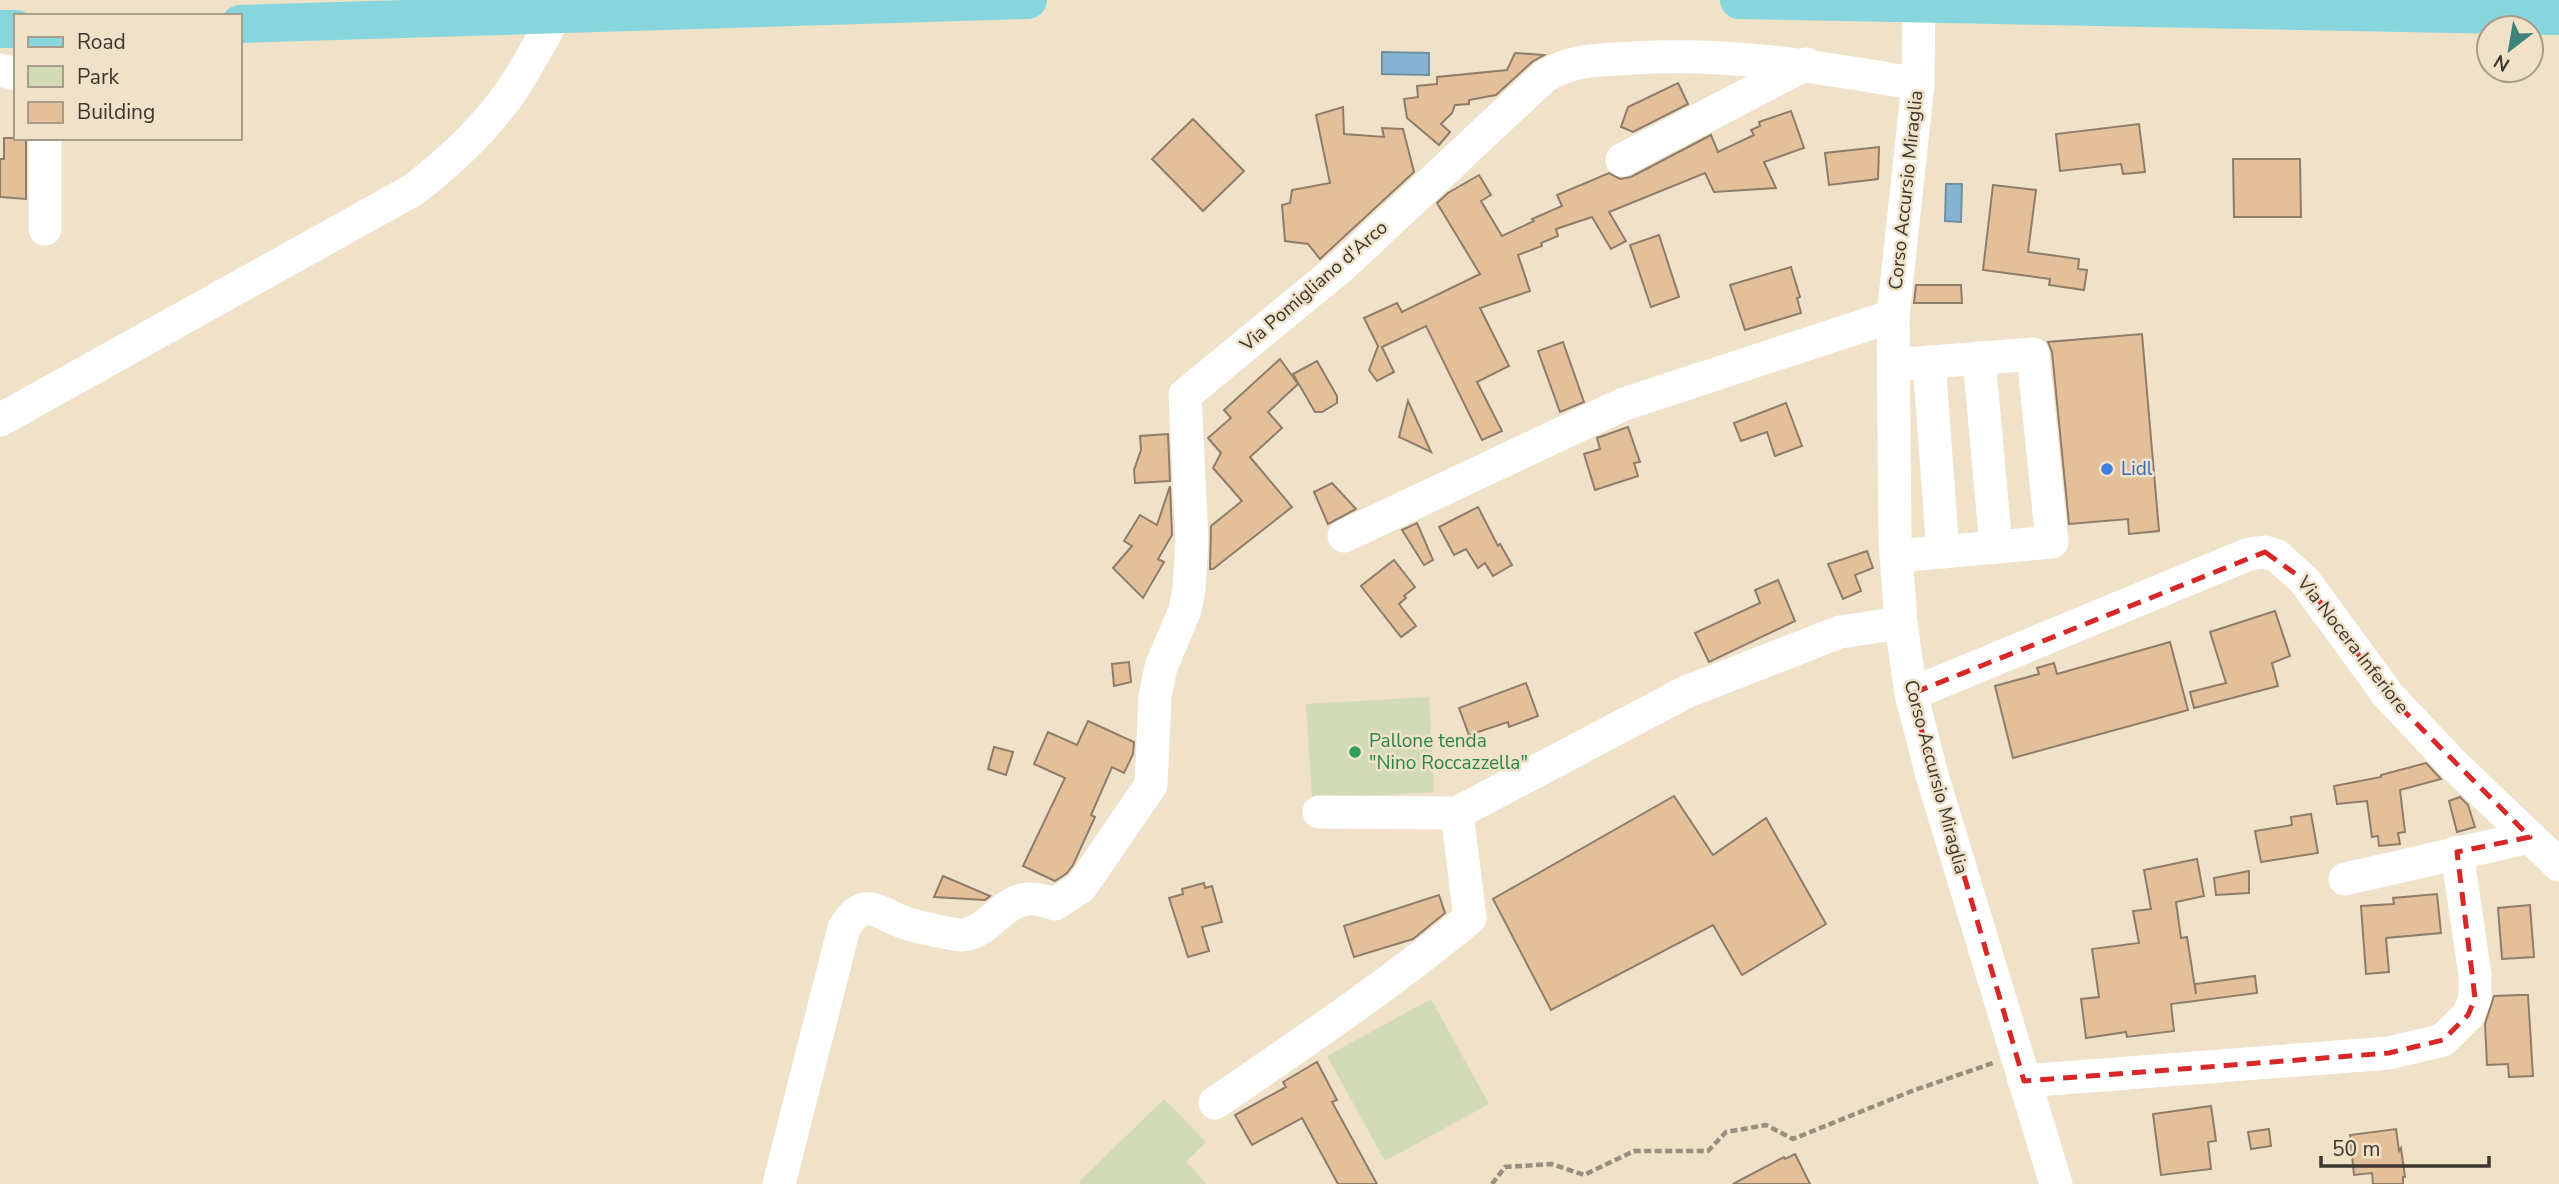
<svg xmlns="http://www.w3.org/2000/svg" width="2559" height="1184" viewBox="0 0 2559 1184" font-family="'Nunito Sans',sans-serif">
	<rect width="100%" height="100%" fill="#f0e1c9"/>
	<g fill="#d2dbb6">
		<polygon points="1429,697 1434,792 1312,799 1306,704"/>
		<polygon points="1431,999 1489,1104 1385,1161 1327,1056"/>
		<polygon points="1164,1099 1206,1142 1186,1162 1207,1184 1081,1184 1079,1182"/>
	</g>
	<g fill="#86b4d2" stroke="#708fa1" stroke-width="2">
		<polygon points="1382,52 1429,53 1429,75 1382,74"/>
		<polygon points="1946,184 1962,184 1961,222 1945,221"/>
	</g>
	<g fill="#e4c09a" stroke="#8f7c69" stroke-width="2">
		<polygon points="1515,53 1544,55 1532,62 1496,95 1469,100 1469,104 1455,105 1452,113 1441,124 1450,132 1439,145 1407,118 1404,99 1418,97 1417,86 1437,84 1437,77 1507,70"/>
		<polygon points="1678,83 1688,104 1633,132 1621,127 1628,107"/>
		<polygon points="1343,107 1344,134 1384,137 1382,128 1403,129 1414,172 1320,259 1308,244 1285,241 1282,205 1290,203 1292,190 1330,183 1316,115"/>
		<polygon points="1791,111 1804,148 1764,162 1776,188 1714,192 1705,173 1609,212 1626,241 1611,249 1592,217 1556,229 1558,236 1541,243 1542,246 1518,255 1530,291 1480,308 1509,366 1477,382 1502,431 1482,440 1426,326 1382,347 1394,372 1377,381 1369,370 1378,346 1364,318 1397,303 1402,312 1480,274 1437,203 1448,193 1479,175 1491,195 1481,201 1502,236 1534,221 1532,219 1562,206 1557,195 1609,173 1620,179 1631,177 1711,135 1718,152 1754,135 1751,130 1760,126 1759,122"/>
		<polygon points="1193,119 1244,171 1203,211 1152,159"/>
		<polygon points="2139,124 2145,172 2123,174 2121,164 2060,171 2056,134"/>
		<polygon points="4,138 26,138 26,199 0,197 0,159 4,159"/>
		<polygon points="1879,147 1878,179 1829,185 1825,153"/>
		<polygon points="2233,159 2300,159 2301,217 2234,217"/>
		<polygon points="1993,185 2036,190 2028,252 2079,259 2078,269 2087,270 2084,290 2049,285 2050,279 1983,270"/>
		<polygon points="1659,235 1679,297 1651,307 1630,245"/>
		<polygon points="1791,267 1800,297 1797,298 1801,313 1745,330 1730,285"/>
		<polygon points="1916,285 1961,285 1962,303 1914,303"/>
		<polygon points="2142,334 2159,531 2129,534 2128,519 2069,524 2052,352 2048,342"/>
		<polygon points="1563,342 1584,402 1560,412 1538,351"/>
		<polygon points="1280,359 1298,384 1268,412 1282,428 1250,457 1292,507 1213,569 1210,569 1211,526 1242,501 1213,468 1221,453 1208,438 1231,418 1224,410"/>
		<polygon points="1317,361 1337,396 1337,403 1322,412 1315,412 1293,374"/>
		<polygon points="1408,401 1431,452 1399,437"/>
		<polygon points="1786,403 1802,446 1775,456 1767,432 1741,441 1734,423"/>
		<polygon points="1628,427 1640,462 1634,463 1638,476 1595,490 1584,454 1600,449 1597,438"/>
		<polygon points="1168,434 1170,481 1135,483 1134,470 1141,450 1140,436"/>
		<polygon points="1332,483 1356,509 1328,524 1314,492"/>
		<polygon points="1170,486 1172,535 1158,559 1164,562 1143,598 1113,568 1132,546 1124,541 1140,515 1157,525"/>
		<polygon points="1478,507 1498,546 1500,544 1512,565 1493,576 1485,563 1478,568 1466,549 1454,555 1439,527"/>
		<polygon points="1417,523 1433,560 1424,565 1402,530"/>
		<polygon points="1867,551 1873,568 1855,575 1861,591 1843,599 1828,564"/>
		<polygon points="1394,560 1415,587 1404,596 1406,598 1399,604 1416,626 1401,637 1361,586"/>
		<polygon points="1778,580 1795,621 1709,662 1695,633 1760,603 1755,590"/>
		<polygon points="2275,611 2290,656 2272,663 2278,686 2194,708 2190,692 2226,683 2210,632"/>
		<polygon points="2170,642 2188,710 2013,758 1995,686 2039,674 2037,668 2054,663 2057,674"/>
		<polygon points="1129,662 1131,682 1114,686 1112,664"/>
		<polygon points="1526,683 1538,716 1509,727 1508,722 1469,735 1459,708"/>
		<polygon points="1088,721 1134,742 1133,754 1124,773 1112,767 1091,815 1095,817 1073,865 1067,873 1055,881 1023,866 1065,778 1034,764 1048,732 1077,745"/>
		<polygon points="994,747 1013,752 1006,775 988,769"/>
		<polygon points="2426,763 2441,779 2400,790 2405,832 2398,833 2400,844 2379,846 2378,836 2372,837 2367,801 2337,804 2334,786 2381,777 2381,775"/>
		<polygon points="1674,796 1713,855 1766,818 1826,924 1742,975 1713,925 1551,1010 1493,899"/>
		<polygon points="2460,797 2468,805 2475,827 2457,832 2449,801"/>
		<polygon points="2311,814 2318,853 2261,862 2255,831 2292,825 2291,817"/>
		<polygon points="2197,859 2204,896 2176,902 2181,938 2187,937 2196,994 2195,984 2255,976 2257,993 2171,1004 2174,1031 2127,1037 2126,1032 2086,1038 2081,999 2099,997 2092,949 2139,943 2133,911 2151,909 2144,870"/>
		<polygon points="2249,871 2249,893 2216,895 2214,878"/>
		<polygon points="943,876 990,896 985,900 934,897"/>
		<polygon points="1204,883 1205,888 1212,886 1222,922 1202,927 1209,951 1188,957 1169,898 1183,894 1182,889"/>
		<polygon points="2437,894 2441,933 2386,938 2389,972 2366,974 2361,906 2394,904 2393,898"/>
		<polygon points="1439,895 1445,913 1413,939 1354,957 1344,926"/>
		<polygon points="2530,905 2534,957 2502,959 2498,908"/>
		<polygon points="2520,995 2528,995 2533,1076 2509,1077 2508,1064 2487,1065 2485,1024 2494,996"/>
		<polygon points="1317,1062 1337,1100 1332,1102 1377,1184 1338,1184 1302,1118 1252,1145 1235,1115 1286,1087 1283,1082"/>
		<polygon points="2211,1106 2216,1141 2208,1142 2211,1169 2161,1175 2153,1114"/>
		<polygon points="2269,1129 2271,1146 2251,1149 2248,1132"/>
		<polygon points="2396,1129 2399,1151 2401,1148 2405,1177 2403,1177 2403,1184 2373,1184 2372,1173 2354,1175 2350,1135"/>
		<polygon points="1795,1154 1810,1184 1733,1184 1784,1157 1785,1159"/>
	</g>
	<g fill="none" stroke-linecap="round" stroke-linejoin="round">
		<polyline stroke="#9a8f7e" stroke-width="4.5" stroke-dasharray="7 3.5" stroke-linecap="butt" points="1492,1184 1505,1167 1552,1164 1584,1175 1634,1151 1708,1151 1726,1132 1766,1125 1793,1139 1912,1091 1993,1063"/>
		<g stroke="#fff" stroke-width="33">
			<polyline points="1919,0 1918,84 1893,316 1895,540 1901,623 1911,694 1932,775 2056,1184"/>
			<polyline points="0,70 16,74"/>
			<polyline points="45,138 45,229"/>
			<polyline points="1622,160 1806,64"/>
			<polyline points="1979,358 1996,547"/>
			<polyline points="1929,362 1943,552"/>
			<polyline points="1894,365 2033,354 2052,542 1896,556"/>
			<path d="M0,420L413,190C451,161 485,129 512,90C531,61 547,30 564,0"/>
			<polyline points="1344,536 1624,404 1893,316"/>
			<polyline points="1911,694 2249,554 2265,552 2277,556 2304,580 2388,695 2452,763 2559,865"/>
			<polyline points="1319,812 1457,813"/>
			<polyline points="2345,879 2530,837"/>
			<polyline points="2024,1081 2389,1053 2443,1040 2468,1015 2475,998 2475,975 2457,852"/>
			<path d="M1215,1103C1301,1044 1389,985 1470,918L1457,813L1686,692L1840,632L1901,623"/>
			<path d="M779,1184L844,928C864,895 876,912 903,922C912,926 954,935 962,935C989,933 1001,901 1028,899C1036,898 1047,902 1055,904L1081,887L1151,785L1155,696L1161,667L1185,610L1189,589L1192,541L1185,395L1343,265L1545,76C1574,59 1599,60 1632,58C1731,52 1820,67 1918,84"/>
		</g>
		<g stroke="#88d6dd" stroke-width="38">
			<polyline points="1739,0 2559,16"/>
			<polyline points="240,24 1028,0"/>
			<polyline points="0,29 16,29"/>
		</g>
	</g>
	<path fill="none" stroke="#d62828" stroke-width="5" stroke-dasharray="14 9" stroke-linejoin="round" d="M2265,552L2304,580L2388,695L2530,837L2457,852L2475,998L2468,1015L2443,1040L2389,1053L2024,1081L1911,694Z"/>
	<circle fill="#3f7fe0" stroke="#f0e1c9" stroke-width="2.5" cx="2107" cy="469" r="7"/>
	<circle fill="#2e9e5b" stroke="#f0e1c9" stroke-width="2.5" cx="1355" cy="752" r="7"/>
	<g text-anchor="middle" dominant-baseline="central" stroke-width="5" stroke-linejoin="round" paint-order="stroke">
		<g font-size="19" fill="#3d382e" stroke="#f0e1c9">
			<text transform="translate(1906 190) rotate(-84)">Corso Accursio Miraglia</text>
			<text transform="translate(1314 286) rotate(-41)">Via Pomigliano d'Arco</text>
			<text transform="translate(2353 645) rotate(52)">Via Nocera Inferiore</text>
			<text transform="translate(1936 777) rotate(75)">Corso Accursio Miraglia</text>
		</g>
		<g font-size="19" fill="#366cbe" stroke="#f0e1c9" text-anchor="start">
			<text x="2121" y="469">Lidl</text>
		</g>
		<g font-size="19" fill="#27864d" stroke="#f0e1c9" text-anchor="start">
			<text x="1369" y="741">Pallone tenda<tspan x="1369" dy="22">"Nino Roccazzella"</tspan></text>
		</g>
	</g>
	<rect x="14" y="14" width="228" height="126" fill="#f0e1c9" stroke="#a89d8b" stroke-width="2"/>
	<rect x="28" y="37" width="35" height="10" fill="#88d6dd" stroke="#a89d8b" stroke-width="2"/>
	<text x="77" y="49" font-size="21" fill="#3d382e">Road</text>
	<rect x="28" y="66" width="35" height="21" fill="#d2dbb6" stroke="#a89d8b" stroke-width="2"/>
	<text x="77" y="84" font-size="21" fill="#3d382e">Park</text>
	<rect x="28" y="102" width="35" height="21" fill="#e4c09a" stroke="#a89d8b" stroke-width="2"/>
	<text x="77" y="119" font-size="21" fill="#3d382e">Building</text>
	<g transform="translate(2510 49) rotate(211)"><circle r="33" fill="#f0e1c9" stroke="#a89d8b" stroke-width="2"/>
	<path d="M0-5L12 26L0 18L-12 26Z" fill="#3e8377"/>
	<text y="-10" font-size="19" font-weight="bold" text-anchor="middle" fill="#3d382e">N</text>
	</g>
	<path d="M2321 1156v10h168v-10" fill="none" stroke="#3d382e" stroke-width="3.5"/>
	<text x="2332" y="1156" font-size="21" fill="#3d382e" stroke="#f0e1c9" stroke-width="5" paint-order="stroke">50 m</text>
</svg>
